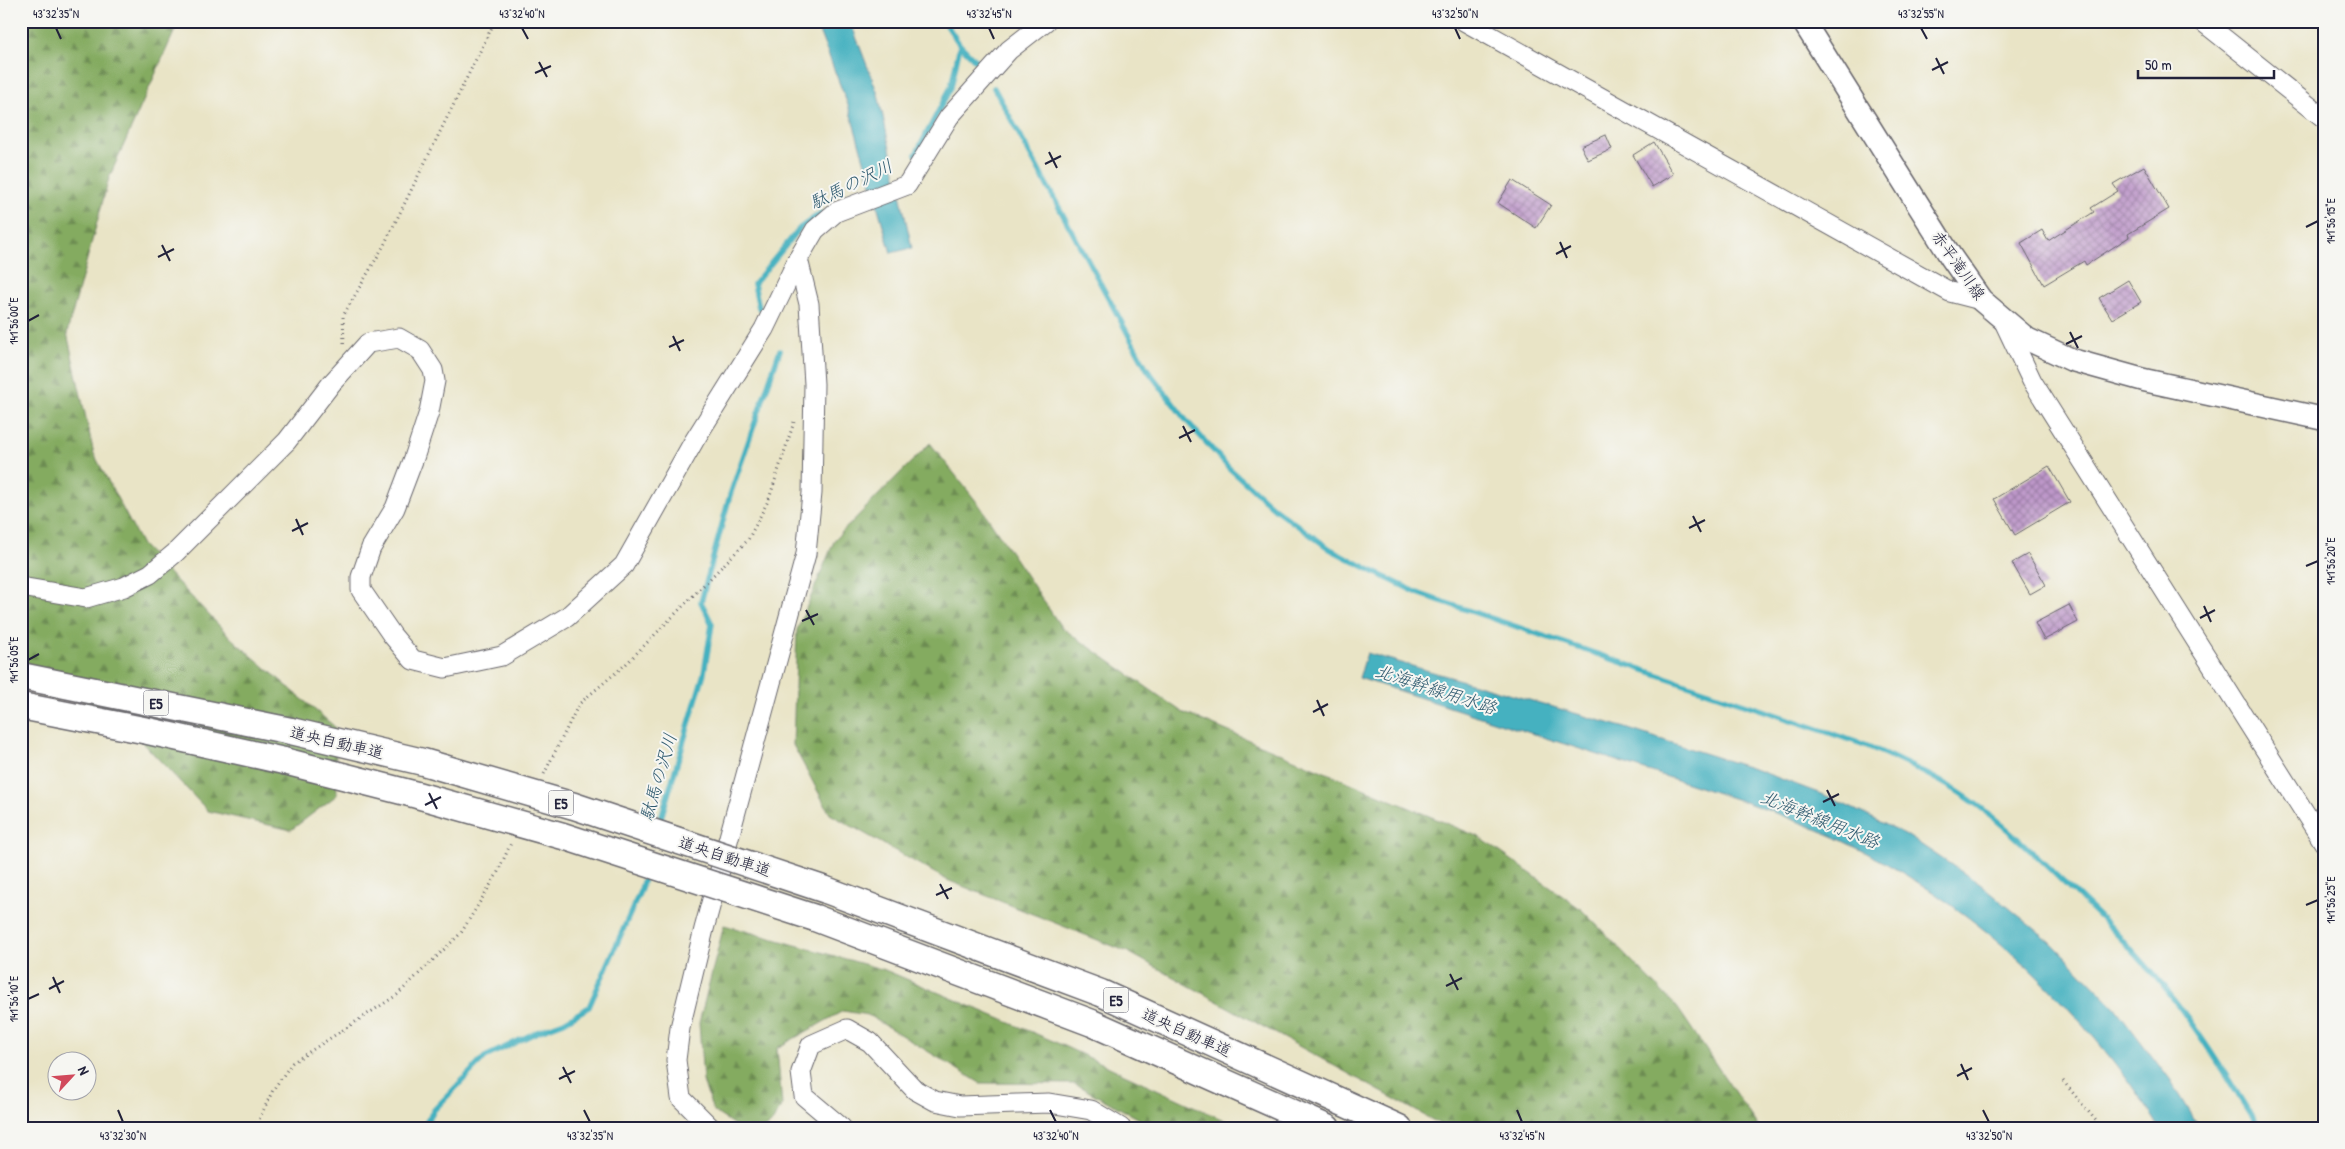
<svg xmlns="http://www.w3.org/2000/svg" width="2345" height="1149" viewBox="0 0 2345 1149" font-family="'Patrick Hand','Klee One',sans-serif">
	<defs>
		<pattern id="forest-firs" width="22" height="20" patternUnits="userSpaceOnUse" patternTransform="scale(1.25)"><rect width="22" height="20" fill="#84ab61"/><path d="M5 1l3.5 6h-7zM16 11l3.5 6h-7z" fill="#6c8b51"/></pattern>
		<pattern id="building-cross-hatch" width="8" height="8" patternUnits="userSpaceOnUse" patternTransform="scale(1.25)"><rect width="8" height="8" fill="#bd97c9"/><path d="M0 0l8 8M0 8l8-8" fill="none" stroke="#997ba4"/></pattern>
	</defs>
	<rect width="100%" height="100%" fill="#f6f6f2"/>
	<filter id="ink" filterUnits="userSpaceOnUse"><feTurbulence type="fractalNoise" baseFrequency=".02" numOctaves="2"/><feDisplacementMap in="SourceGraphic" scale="10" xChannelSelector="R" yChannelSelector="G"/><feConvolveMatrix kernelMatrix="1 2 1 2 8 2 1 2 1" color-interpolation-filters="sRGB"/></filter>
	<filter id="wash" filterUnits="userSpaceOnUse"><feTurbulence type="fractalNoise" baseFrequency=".0096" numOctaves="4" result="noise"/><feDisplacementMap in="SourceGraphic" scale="20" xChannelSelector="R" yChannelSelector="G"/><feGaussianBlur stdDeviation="1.12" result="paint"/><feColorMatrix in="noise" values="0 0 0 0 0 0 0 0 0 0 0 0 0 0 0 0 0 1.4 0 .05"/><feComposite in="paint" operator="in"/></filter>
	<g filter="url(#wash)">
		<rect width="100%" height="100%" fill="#e9e4c6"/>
		<g fill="url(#forest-firs)" stroke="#53664e">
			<polygon points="21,21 174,21 175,30 109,178 67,333 94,454 142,545 232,639 335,727 337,795 291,830 208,811 124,723 21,668"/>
			<polygon points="930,443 980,506 1061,627 1182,712 1479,837 1581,909 1677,1007 1759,1128 1447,1128 1128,952 947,880 830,814 793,745 797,630 835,539"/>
			<polygon points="724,925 885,970 1053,1041 1241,1128 1156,1128 1075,1084 980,1083 868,1015 843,1011 777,1048 782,1105 771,1124 765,1128 739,1128 713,1111 703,1081 699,1023"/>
		</g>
		<g fill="#44b1c0" stroke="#336a7e">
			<polygon points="815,21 850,21 878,94 912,248 891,253 848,105"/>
			<path d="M1367,653L1619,726L1760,771L1829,797L1905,834L1980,884L2051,942L2114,1006L2173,1084L2200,1128H2160C2087,1012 1983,912 1861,850C1794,815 1711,791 1639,768C1546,738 1452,708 1359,678Z"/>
		</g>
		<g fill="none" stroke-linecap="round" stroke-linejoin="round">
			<g stroke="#44b1c0" stroke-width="5.5">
				<polyline points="960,45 976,61"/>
				<path d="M994,88L1147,369L1185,419L1229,468L1275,509L1330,549L1380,575L1420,594L1865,745C1897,759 1928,773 1957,791C1995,815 2029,849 2061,880C2098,915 2136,951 2168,992C2202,1035 2230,1082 2259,1128"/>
				<polyline points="916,154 951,87 960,45 944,21"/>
				<polyline points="759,308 754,284 800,228 821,213"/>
				<polyline points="658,828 704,673 712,624 701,602 730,495 780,350"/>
				<polyline points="423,1128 434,1110 485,1057 537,1032 564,1022 589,1007 641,889 646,871"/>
			</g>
		</g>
		<g id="blocks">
			<g fill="url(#building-cross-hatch)">
				<polygon points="1606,135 1612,149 1588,160 1581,146"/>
				<polygon points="1654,142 1673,174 1652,187 1633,155"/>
				<polygon points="2144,166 2169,209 2128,234 2129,237 2086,265 2084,261 2044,285 2021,243 2042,230 2048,241 2094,212 2091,208 2118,191 2113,184"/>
				<polygon points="1512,180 1551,205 1536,228 1498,203"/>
				<polygon points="2128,280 2141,302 2112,319 2099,298"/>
				<polygon points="2049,466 2070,502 2015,535 1994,499"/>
				<polygon points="2028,554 2046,585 2030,594 2012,563"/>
				<polygon points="2069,605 2078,622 2044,640 2035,623"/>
			</g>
		</g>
	</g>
	<g filter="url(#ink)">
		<use href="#blocks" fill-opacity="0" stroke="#68666c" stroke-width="1"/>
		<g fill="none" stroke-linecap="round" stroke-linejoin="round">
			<g stroke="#68666c" stroke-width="21">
				<g id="minor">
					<polyline points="1464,21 1950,292 1981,300"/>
					<polyline points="2202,21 2324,118"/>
					<polyline points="2004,322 2032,381 2324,843"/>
					<polyline points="21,587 86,598 124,587 150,574 175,553 287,441 331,384 368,343 399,338 420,350 433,370 435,381 429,412 414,458 395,508 371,548 361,577 361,590 392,635 413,660 445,668 502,656 567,617 624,565 694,441 764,329 798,259 815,230 836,212 907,185 949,117 1009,50 1046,21"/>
					<polyline points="711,1128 681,1098 676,1060 680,1028 704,929 806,554 812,493 814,384 809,304 798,259"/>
					<polyline points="842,1128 804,1096 801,1072 811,1045 847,1029 870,1042 915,1090 935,1101 960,1106 1049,1103 1091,1110 1121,1128"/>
				</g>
			</g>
			<g stroke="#68666c" stroke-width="25">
				<polyline id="major" points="1803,21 1951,257 1981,300 2027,339 2072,360 2144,380 2324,419"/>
			</g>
			<g stroke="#68666c" stroke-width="29">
				<g id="highway">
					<polyline points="21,676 291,731"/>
					<polyline points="21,706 148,731 284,761"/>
					<polyline points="826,890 1101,993 1399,1128"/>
					<polyline points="815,918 1092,1023 1327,1128"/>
				</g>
			</g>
			<g stroke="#68666c" stroke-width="3" stroke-dasharray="1 4" stroke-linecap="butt">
				<polyline points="344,343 343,316 383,247 495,21"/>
				<polyline points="544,774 579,704 626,664 748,540 769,499 794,422"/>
				<polyline points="2063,1081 2102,1128"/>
				<polyline points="255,1128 273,1090 292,1063 397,995 461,933 497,874 511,843"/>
			</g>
			<use href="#minor" stroke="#fff" stroke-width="19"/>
			<use href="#major" stroke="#fff" stroke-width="22"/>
			<use href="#highway" stroke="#fff" stroke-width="26"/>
			<g stroke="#68666c" stroke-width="29" stroke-linecap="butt">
				<g id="highway-bridge">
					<polyline points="291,731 423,762 574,806 826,890"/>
					<polyline points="284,761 417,795 563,836 815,918"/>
				</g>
			</g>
			<use href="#highway-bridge" stroke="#fff" stroke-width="26"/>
		</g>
	</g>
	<path fill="none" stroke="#22223b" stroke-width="2" d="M56,28L61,39M522,28L528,39M989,28L994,39M1455,28L1460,39M1921,28L1927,39M1936,58L1944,74M539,62L547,77M1932,70L1948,62M535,73L551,66M1049,152L1057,168M1045,164L1061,156M2306,227L2318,221M1560,242L1567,258M162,245L170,261M1556,254L1571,246M158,257L174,249M28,321L39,315M2070,332L2078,348M673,336L680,351M2066,344L2082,336M669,347L684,340M1183,426L1191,442M1179,438L1195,430M1693,516L1701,532M296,519L303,535M1689,528L1705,520M292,531L308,523M2306,566L2318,561M2204,606L2211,622M806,610L814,625M2200,618L2215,610M802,621L818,614M28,660L39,654M1317,700L1324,716M1313,712L1328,704M1827,790L1835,806M429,793L437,809M1823,802L1839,794M425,805L441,797M940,884L948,899M936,895L952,888M2306,905L2318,900M1450,974L1458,990M53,977L60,993M1446,986L1462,978M49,989L64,981M28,999L39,994M1961,1064L1968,1080M563,1067L571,1083M1957,1076L1972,1068M559,1079L575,1071M118,1110L123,1122M584,1110L590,1122M1050,1110L1056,1122M1517,1110L1522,1122M1983,1110L1989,1122"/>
	<g text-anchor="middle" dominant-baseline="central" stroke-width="4" stroke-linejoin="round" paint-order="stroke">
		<g fill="#f6f6f2" stroke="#626272" stroke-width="1">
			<rect x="143.5" y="690.5" width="25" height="25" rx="4"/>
			<rect x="548.5" y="790.5" width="25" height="25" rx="4"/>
			<rect x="1103.5" y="987.5" width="25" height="25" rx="4"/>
		</g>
		<g font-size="15" font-weight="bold" fill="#22223b">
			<text x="156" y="703">E5</text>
			<text x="561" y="803">E5</text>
			<text x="1116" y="1000">E5</text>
		</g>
		<g font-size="16" fill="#22223b" stroke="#f6f6f2">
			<text transform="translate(1959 265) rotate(55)">赤平滝川線</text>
			<text transform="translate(337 742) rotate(13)">道央自動車道</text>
			<text transform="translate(725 856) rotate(18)">道央自動車道</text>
			<text transform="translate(1187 1032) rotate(24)">道央自動車道</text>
		</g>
		<g font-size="18" font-style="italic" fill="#305b70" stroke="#f6f6f2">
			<text transform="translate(851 184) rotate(-26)">駄馬の沢川</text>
			<text transform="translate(1436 689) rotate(18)">北海幹線用水路</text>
			<text transform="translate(658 777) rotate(-74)">駄馬の沢川</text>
			<text transform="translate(1820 819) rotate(22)">北海幹線用水路</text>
		</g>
	</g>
	<rect width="2345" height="1149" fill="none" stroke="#f6f6f2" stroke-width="55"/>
	<g transform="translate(72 1076) rotate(64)"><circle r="24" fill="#f6f6f2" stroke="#a1a1a9"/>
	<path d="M0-4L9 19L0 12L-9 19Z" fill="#d1495b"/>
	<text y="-8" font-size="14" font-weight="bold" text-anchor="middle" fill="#22223b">N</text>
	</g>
	<path d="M2138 70v8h136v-8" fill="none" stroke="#22223b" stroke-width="2.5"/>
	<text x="2145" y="70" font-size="15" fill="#22223b" stroke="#f6f6f2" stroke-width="4" paint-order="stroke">50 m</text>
	<rect x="28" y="28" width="2290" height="1094" fill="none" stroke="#22223b" stroke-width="2"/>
	<g font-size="12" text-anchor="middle" fill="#22223b">
		<text x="56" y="18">43°32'35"N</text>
		<text x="522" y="18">43°32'40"N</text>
		<text x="989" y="18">43°32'45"N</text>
		<text x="1455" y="18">43°32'50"N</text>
		<text x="1921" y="18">43°32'55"N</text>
		<text transform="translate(2331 221) rotate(-90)" y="4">141°56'15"E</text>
		<text transform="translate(14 321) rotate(-90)" y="4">141°56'00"E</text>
		<text transform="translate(2331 561) rotate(-90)" y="4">141°56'20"E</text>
		<text transform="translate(14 660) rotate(-90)" y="4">141°56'05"E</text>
		<text transform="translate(2331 900) rotate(-90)" y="4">141°56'25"E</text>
		<text transform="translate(14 999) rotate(-90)" y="4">141°56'10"E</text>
		<text x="123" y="1140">43°32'30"N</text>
		<text x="590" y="1140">43°32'35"N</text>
		<text x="1056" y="1140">43°32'40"N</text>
		<text x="1522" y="1140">43°32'45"N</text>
		<text x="1989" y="1140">43°32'50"N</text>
	</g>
</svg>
